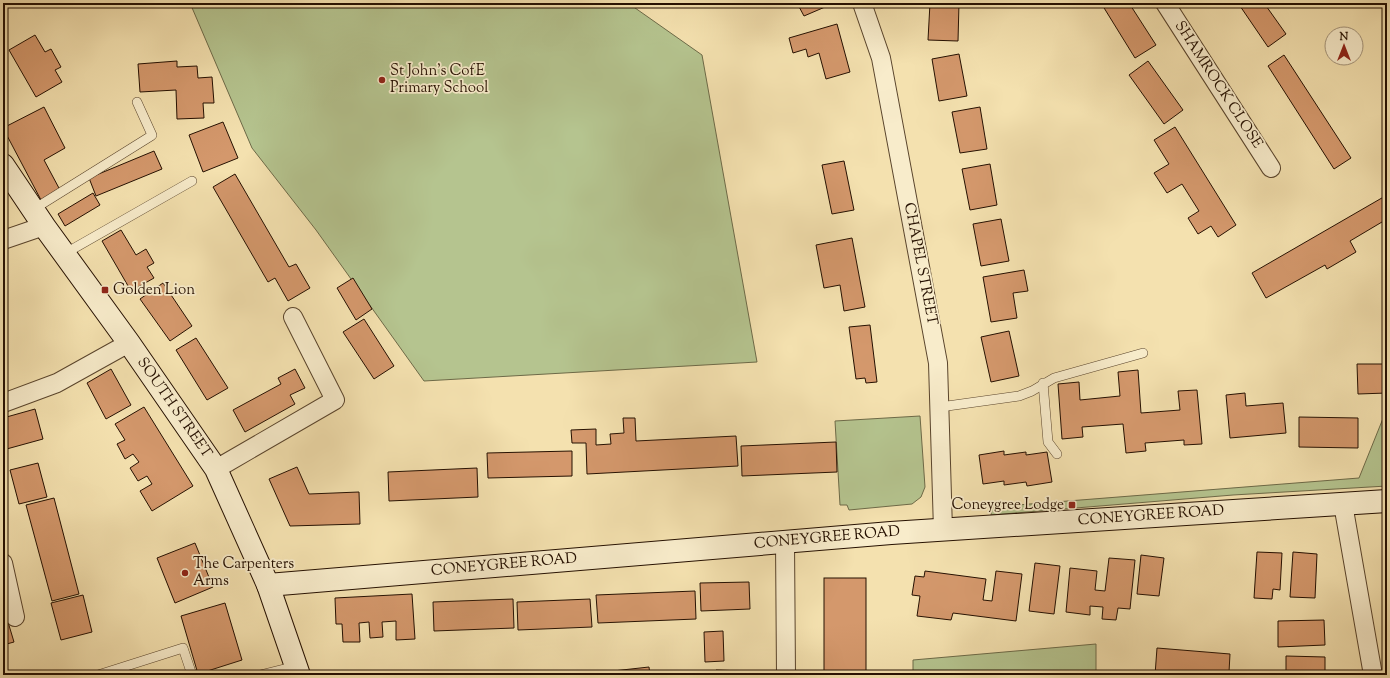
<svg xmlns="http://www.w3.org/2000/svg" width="1390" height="678" viewBox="0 0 1390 678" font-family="'Sorts Mill Goudy',serif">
	<rect width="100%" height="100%" fill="#f4e1af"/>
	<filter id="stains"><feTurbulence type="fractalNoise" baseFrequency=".005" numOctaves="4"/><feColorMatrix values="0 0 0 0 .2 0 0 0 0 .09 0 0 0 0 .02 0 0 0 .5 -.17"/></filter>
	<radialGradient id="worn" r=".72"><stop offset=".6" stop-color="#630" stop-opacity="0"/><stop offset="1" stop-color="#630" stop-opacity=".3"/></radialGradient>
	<g fill="#b5c48f" stroke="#6d6a48">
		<polygon points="190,3 628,3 702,55 757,362 424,381 316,230 252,148"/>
		<polygon points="1386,411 1387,486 1233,495 991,515 992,507 1359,478"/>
		<polygon points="920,416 925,487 921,497 912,504 849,510 847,505 840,505 835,421"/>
		<polygon points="1096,644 1096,675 913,675 913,660"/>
	</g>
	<g fill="#d4986c" stroke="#251001">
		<polygon points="797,3 824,3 825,7 804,16"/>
		<polygon points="930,3 959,3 958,41 928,40"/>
		<polygon points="1101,3 1129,3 1156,45 1135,58"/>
		<polygon points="1238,3 1264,3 1286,34 1268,47"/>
		<polygon points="837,24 850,72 826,79 819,53 808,57 806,49 793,53 789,38"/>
		<polygon points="35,35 45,52 51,49 61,67 55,70 62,82 36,97 9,50"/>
		<polygon points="959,54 967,96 939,101 932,59"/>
		<polygon points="1284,55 1351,158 1334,169 1268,66"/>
		<polygon points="177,61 177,67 197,66 198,78 212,77 214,103 203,103 204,118 177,119 176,90 140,92 138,64"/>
		<polygon points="1148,61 1183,110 1164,124 1129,75"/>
		<polygon points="44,107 65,148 44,160 60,190 41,200 3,128"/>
		<polygon points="980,107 987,149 960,153 952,112"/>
		<polygon points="223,122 238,158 203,172 189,135"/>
		<polygon points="1175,127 1236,225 1218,237 1211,226 1198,234 1188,218 1199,211 1182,184 1167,193 1154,173 1169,164 1154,140"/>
		<polygon points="154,151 162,169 96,196 89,178"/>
		<polygon points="844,161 854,210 832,214 822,165"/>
		<polygon points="990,164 997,205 970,210 962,169"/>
		<polygon points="235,174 289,267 296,264 310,288 288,301 275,278 268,282 213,187"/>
		<polygon points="93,193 100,205 65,226 58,214"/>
		<polygon points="1387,195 1387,219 1350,241 1356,252 1327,269 1325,265 1266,298 1252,273"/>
		<polygon points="1001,219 1009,261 981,266 973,224"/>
		<polygon points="121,230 136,255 146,249 154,263 147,267 154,278 131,291 102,241"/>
		<polygon points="852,238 865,307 844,311 840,285 824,288 816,245"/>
		<polygon points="1024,270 1028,291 1013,293 1017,318 991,322 983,277"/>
		<polygon points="353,278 372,309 356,320 337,288"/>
		<polygon points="163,283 192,326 170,341 140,299"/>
		<polygon points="364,319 394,366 374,379 343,332"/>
		<polygon points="870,325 877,382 866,383 865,378 856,379 849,327"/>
		<polygon points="1009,331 1019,376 991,382 981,337"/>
		<polygon points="196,338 228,388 207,400 176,350"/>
		<polygon points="1357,364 1387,364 1387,393 1358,394"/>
		<polygon points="111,369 131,405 106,419 87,383"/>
		<polygon points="295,369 305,388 290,395 295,404 245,432 233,410 281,384 278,378"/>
		<polygon points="1138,370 1141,413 1180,410 1178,391 1197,390 1202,444 1184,445 1184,440 1145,443 1146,451 1126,453 1123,424 1082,427 1083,437 1062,439 1058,384 1079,382 1080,400 1120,396 1118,372"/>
		<polygon points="1245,393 1246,406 1283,403 1286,433 1230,438 1226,395"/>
		<polygon points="144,407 193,486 152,511 140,491 152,484 147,476 138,481 130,468 139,462 133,454 125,459 117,444 125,440 115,424"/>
		<polygon points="35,409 43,439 3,450 3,418"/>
		<polygon points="1299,417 1358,418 1358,448 1299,447"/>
		<polygon points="623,418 635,418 636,441 736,436 738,466 587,474 586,443 572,443 571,430 596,429 596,445 611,444 610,434 624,433"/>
		<polygon points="836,442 837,472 742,476 741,446"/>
		<polygon points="572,451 572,476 488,478 487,453"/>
		<polygon points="1004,451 1004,455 1026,452 1026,455 1047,452 1052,482 1027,486 1026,482 1004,485 1004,481 983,484 979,455"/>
		<polygon points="38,463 47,497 19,504 10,470"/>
		<polygon points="297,467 309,494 359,492 360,524 290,526 269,479"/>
		<polygon points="477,468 478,497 389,501 388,472"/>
		<polygon points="54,498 79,594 52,601 26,505"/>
		<polygon points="195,543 213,587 175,603 157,558"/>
		<polygon points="1257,552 1282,553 1280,590 1273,589 1272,599 1254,598"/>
		<polygon points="1293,552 1317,554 1315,598 1290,597"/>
		<polygon points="1141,555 1164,558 1159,596 1137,594"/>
		<polygon points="1109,558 1135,560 1130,609 1118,608 1116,620 1102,619 1103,607 1090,606 1090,615 1066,612 1070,568 1097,571 1095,590 1105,591"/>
		<polygon points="1035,563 1060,566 1054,614 1029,611"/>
		<polygon points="925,571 986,579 983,600 992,601 996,571 1022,574 1016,621 953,613 951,620 917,616 920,596 912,595 915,576 924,577"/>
		<rect x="824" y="578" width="42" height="97"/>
		<polygon points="749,582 750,609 701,611 700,583"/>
		<polygon points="695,591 696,619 598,623 596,595"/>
		<polygon points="412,594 415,639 396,640 396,621 382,622 383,637 370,638 369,622 359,623 360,642 343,642 342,624 336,624 335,598"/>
		<polygon points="83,595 92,632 61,640 51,603"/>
		<polygon points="513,599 514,628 434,631 433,602"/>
		<polygon points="590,599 592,627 518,630 517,602"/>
		<polygon points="225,603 242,660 198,674 181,616"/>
		<polygon points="3,612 5,612 14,642 3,645"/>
		<polygon points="1324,620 1325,645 1278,647 1278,621"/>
		<polygon points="723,631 724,661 705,662 704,632"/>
		<polygon points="1157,648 1230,654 1229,672 1240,672 1240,675 1155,675"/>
		<polygon points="1286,656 1325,657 1325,675 1286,675"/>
		<polygon points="649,667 650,675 577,675"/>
		<polygon points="716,670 745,671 745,675 716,675"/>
	</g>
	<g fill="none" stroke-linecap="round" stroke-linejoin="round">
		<g stroke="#59442c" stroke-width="10">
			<g id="lane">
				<polyline points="34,209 151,136 152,135 137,102"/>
				<polyline points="64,254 192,181"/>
				<polyline points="1043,383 1048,442 1057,454"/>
				<polyline points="940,407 1019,396 1032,391 1054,378 1143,353"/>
				<polyline points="98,675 183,648 192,675"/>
				<polyline points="260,675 296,666"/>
			</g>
		</g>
		<g stroke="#59442c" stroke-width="20">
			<g id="street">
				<polyline points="862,3 881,58 938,363 943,530"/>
				<polyline points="1165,3 1271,168"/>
				<polyline points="3,240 44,226"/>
				<polyline points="3,403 57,383 129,343"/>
				<polyline points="216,469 335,400 293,317"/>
				<polyline points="1343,504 1373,675"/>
				<polyline points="785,542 786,675"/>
				<polyline points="3,563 15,617"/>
			</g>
		</g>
		<g stroke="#251001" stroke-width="24">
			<g id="secondary">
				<polyline points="3,165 44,226 129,343 216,469 268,585 299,675"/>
				<polyline points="268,585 891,533 1387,501"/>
			</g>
		</g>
		<use href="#lane" stroke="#f8eccb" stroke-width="9"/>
		<use href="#street" stroke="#f8eccb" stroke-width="18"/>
		<use href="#secondary" stroke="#f8eccb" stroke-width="22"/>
	</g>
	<g fill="#8f2418" stroke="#f8eccb" stroke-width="1.5">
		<circle cx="382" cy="80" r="4"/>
		<rect x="101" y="286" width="8" height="8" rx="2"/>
		<rect x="1068" y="501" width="8" height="8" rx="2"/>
		<circle cx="185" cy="573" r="4"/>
	</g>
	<g text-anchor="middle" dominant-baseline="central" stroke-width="3.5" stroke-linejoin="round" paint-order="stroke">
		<g font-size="15" fill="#251001" stroke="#f8eccb" text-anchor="start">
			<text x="390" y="71">St John's CofE<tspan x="390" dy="17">Primary School</tspan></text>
			<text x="113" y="290">Golden Lion</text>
			<text x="1064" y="505" text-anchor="end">Coneygree Lodge</text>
			<text x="193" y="564">The Carpenters<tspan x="193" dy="17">Arms</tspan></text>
		</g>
		<g font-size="15" fill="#251001" stroke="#f8eccb">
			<text transform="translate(1218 85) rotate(57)">SHAMROCK CLOSE</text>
			<text transform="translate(920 264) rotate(79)">CHAPEL STREET</text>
			<text transform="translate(174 408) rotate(55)">SOUTH STREET</text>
			<text transform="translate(1151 516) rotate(-4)">CONEYGREE ROAD</text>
			<text transform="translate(827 538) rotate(-5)">CONEYGREE ROAD</text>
			<text transform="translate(504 565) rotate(-5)">CONEYGREE ROAD</text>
		</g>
	</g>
	<rect width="1390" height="678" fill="none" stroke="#f4e1af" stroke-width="16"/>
	<rect x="4" y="4" width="1382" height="670" fill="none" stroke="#251001" stroke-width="2"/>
	<rect x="8" y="8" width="1374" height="662" fill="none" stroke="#251001"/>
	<g transform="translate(1344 46)"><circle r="19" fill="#f8eccb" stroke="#a4947a"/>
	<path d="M0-3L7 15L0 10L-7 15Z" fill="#8f2418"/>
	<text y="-6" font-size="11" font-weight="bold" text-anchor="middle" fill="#251001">N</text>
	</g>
	<rect width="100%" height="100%" filter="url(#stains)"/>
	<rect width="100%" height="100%" fill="url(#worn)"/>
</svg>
